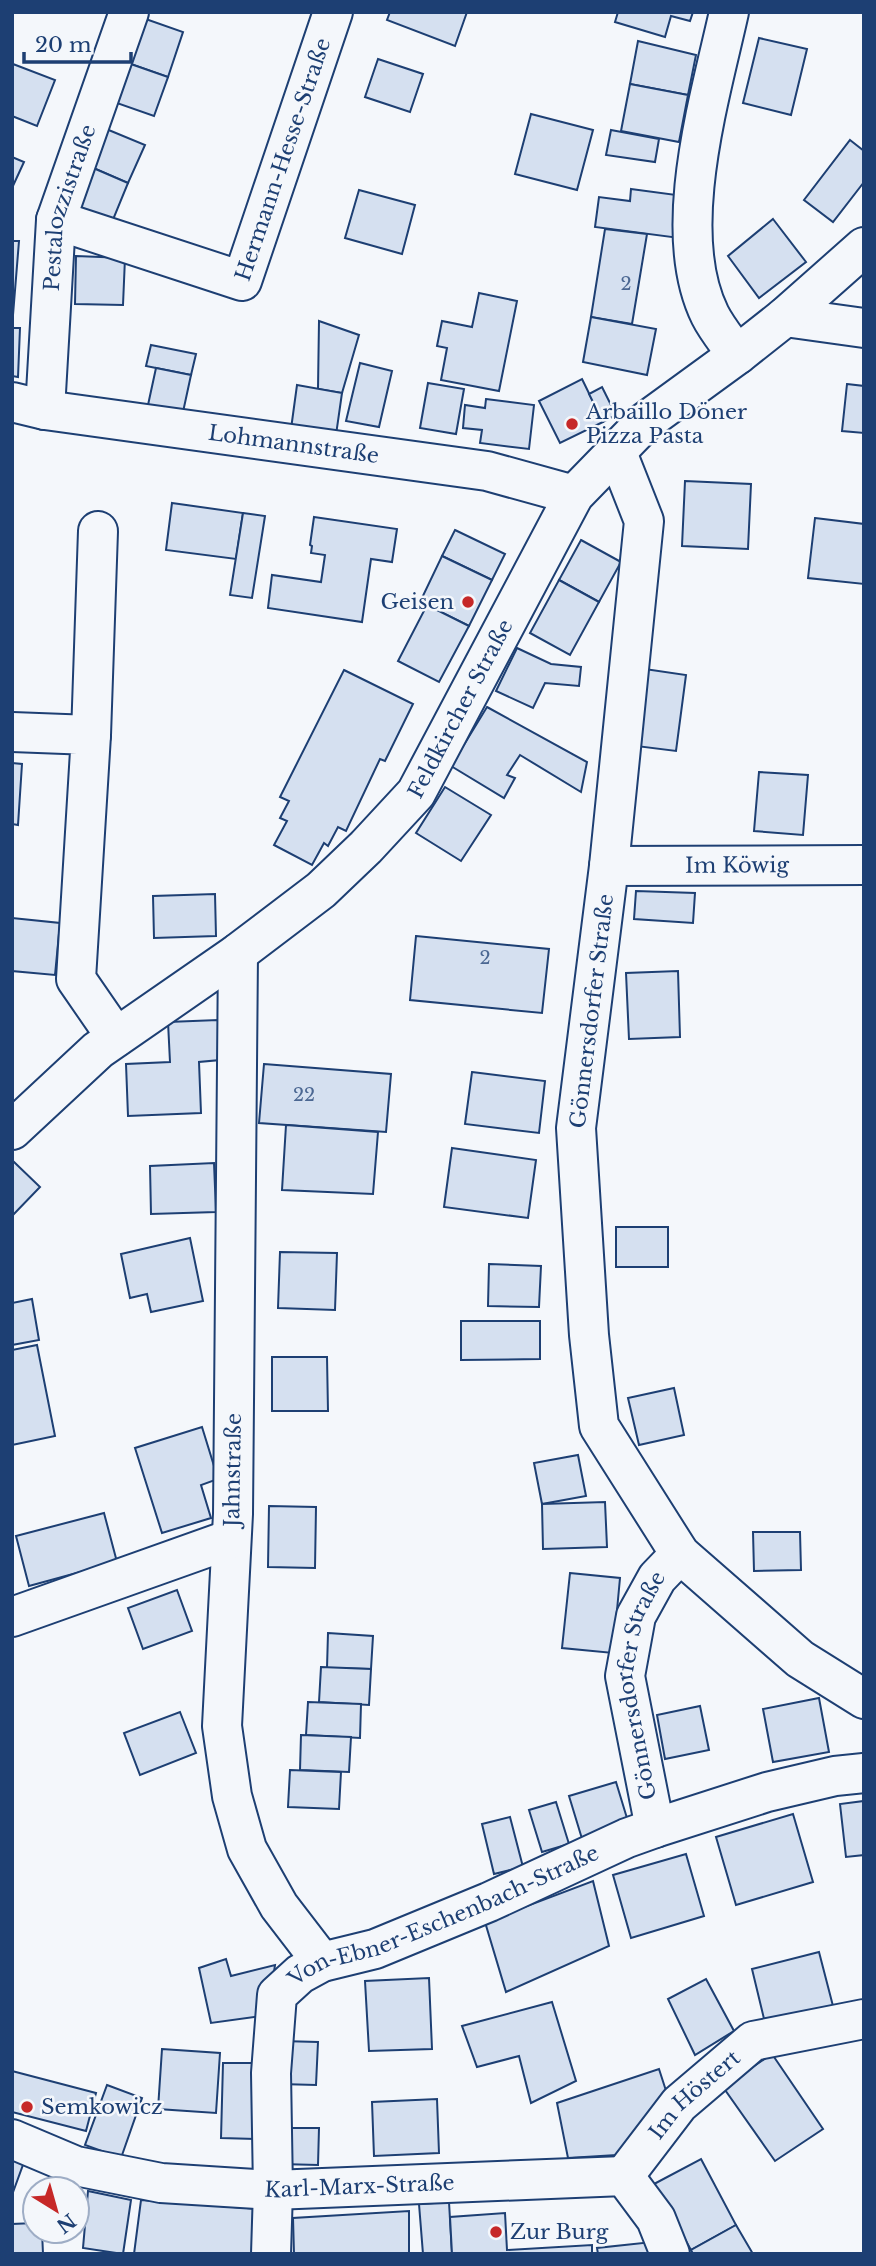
<svg xmlns="http://www.w3.org/2000/svg" width="876" height="2266" viewBox="0 0 876 2266" font-family="'Libre Baskerville',serif">
	<rect width="100%" height="100%" fill="#f4f7fb"/>
	<g fill="#d5e0f0" stroke="#1d3f73" stroke-width="2">
		<polygon points="390,12 467,12 455,46 387,20"/>
		<polygon points="618,12 693,12 690,21 671,16 665,37 615,22"/>
		<polygon points="140,17 183,32 168,77 125,62"/>
		<polygon points="759,38 807,49 791,115 743,103"/>
		<polygon points="638,41 696,55 688,95 630,84"/>
		<polygon points="378,59 423,74 410,112 365,97"/>
		<polygon points="125,62 168,77 154,116 111,101"/>
		<polygon points="13,64 55,80 37,126 12,116"/>
		<polygon points="630,84 688,95 679,142 621,131"/>
		<polygon points="531,114 593,130 577,190 515,174"/>
		<polygon points="99,126 145,145 128,183 84,164"/>
		<polygon points="611,130 659,139 655,162 606,155"/>
		<polygon points="850,140 864,151 864,182 833,222 804,200"/>
		<polygon points="12,157 24,162 12,188"/>
		<polygon points="84,164 128,183 110,227 65,208"/>
		<polygon points="631,189 684,196 679,238 595,227 599,197 630,201"/>
		<polygon points="359,190 415,205 402,254 345,238"/>
		<polygon points="773,219 806,262 759,298 728,256"/>
		<polygon points="605,229 647,234 632,324 591,317"/>
		<polygon points="12,241 19,241 13,315 12,315"/>
		<polygon points="76,256 125,258 123,305 75,304"/>
		<polygon points="479,293 517,301 499,391 441,380 447,348 437,346 442,321 472,327"/>
		<polygon points="591,317 656,329 647,375 583,362"/>
		<polygon points="319,321 359,335 342,393 318,389"/>
		<polygon points="12,328 20,328 18,377 12,376"/>
		<polygon points="151,345 196,354 191,375 146,366"/>
		<polygon points="360,363 392,371 379,427 346,421"/>
		<polygon points="156,368 191,375 183,412 148,405"/>
		<polygon points="582,379 603,422 560,443 539,401"/>
		<polygon points="428,383 464,389 456,434 420,428"/>
		<polygon points="847,384 864,386 864,433 842,431"/>
		<polygon points="297,385 342,393 336,435 291,429"/>
		<polygon points="602,387 616,415 603,422 589,394"/>
		<polygon points="486,399 534,405 529,449 480,443 482,430 463,428 465,405 485,408"/>
		<polygon points="685,481 751,484 748,549 682,546"/>
		<polygon points="172,503 243,513 236,559 166,550"/>
		<polygon points="243,513 265,516 252,598 230,595"/>
		<polygon points="314,517 397,529 392,562 371,559 362,622 268,608 272,575 321,582 325,555 311,553 312,546 310,545"/>
		<polygon points="815,518 864,524 864,584 808,578"/>
		<polygon points="455,530 505,554 492,580 442,556"/>
		<polygon points="581,540 621,562 599,602 559,580"/>
		<polygon points="442,556 492,580 469,626 420,602"/>
		<polygon points="559,580 599,602 570,655 530,633"/>
		<polygon points="427,605 469,626 439,682 398,661"/>
		<polygon points="517,648 551,664 581,667 579,686 545,683 533,708 496,691"/>
		<polygon points="638,668 686,675 676,751 628,745"/>
		<polygon points="344,670 413,704 385,761 380,759 346,831 338,827 328,846 324,843 312,865 274,845 287,821 280,818 289,801 280,797"/>
		<polygon points="487,707 587,762 581,792 520,755 507,775 515,778 504,798 451,766"/>
		<polygon points="12,763 22,764 18,825 12,824"/>
		<polygon points="759,772 808,775 803,835 754,831"/>
		<polygon points="445,787 491,815 461,861 416,833"/>
		<polygon points="636,891 695,893 693,923 634,919"/>
		<polygon points="215,894 216,936 154,938 153,896"/>
		<polygon points="12,918 60,923 55,975 12,971"/>
		<polygon points="416,936 549,949 542,1013 410,1000"/>
		<polygon points="678,971 680,1037 629,1039 626,973"/>
		<polygon points="218,1020 220,1060 199,1062 201,1113 128,1116 126,1064 170,1062 168,1022"/>
		<polygon points="264,1064 391,1074 386,1132 259,1123"/>
		<polygon points="472,1072 545,1081 539,1133 465,1124"/>
		<polygon points="286,1125 378,1132 373,1194 282,1190"/>
		<polygon points="452,1148 536,1160 528,1218 444,1207"/>
		<polygon points="13,1161 40,1187 12,1216 12,1162"/>
		<polygon points="214,1163 216,1212 151,1214 150,1166"/>
		<rect x="616" y="1227" width="52" height="40"/>
		<polygon points="190,1238 203,1301 151,1312 147,1294 130,1298 121,1254"/>
		<polygon points="280,1252 337,1253 335,1310 278,1308"/>
		<polygon points="489,1264 541,1266 539,1307 488,1306"/>
		<polygon points="32,1299 39,1340 12,1345 12,1303"/>
		<polygon points="461,1321 540,1321 540,1359 461,1360"/>
		<polygon points="37,1345 55,1436 12,1445 12,1350"/>
		<polygon points="272,1357 327,1357 328,1411 272,1411"/>
		<polygon points="674,1388 684,1435 639,1445 628,1398"/>
		<polygon points="202,1427 218,1479 201,1485 211,1518 162,1533 135,1448"/>
		<polygon points="578,1455 586,1496 542,1504 534,1463"/>
		<polygon points="605,1502 607,1547 543,1549 542,1504"/>
		<polygon points="269,1506 316,1507 315,1568 268,1567"/>
		<polygon points="104,1513 117,1562 29,1586 16,1536"/>
		<polygon points="753,1532 800,1532 801,1570 754,1571"/>
		<polygon points="570,1573 620,1578 613,1653 562,1648"/>
		<polygon points="177,1590 192,1631 143,1649 128,1608"/>
		<polygon points="328,1633 373,1636 371,1669 327,1668"/>
		<polygon points="321,1667 371,1669 369,1705 319,1702"/>
		<polygon points="819,1698 829,1752 773,1762 763,1709"/>
		<polygon points="308,1702 361,1704 360,1738 306,1735"/>
		<polygon points="700,1706 709,1750 665,1759 657,1715"/>
		<polygon points="180,1712 196,1753 140,1775 124,1733"/>
		<polygon points="301,1735 351,1737 349,1772 300,1770"/>
		<polygon points="290,1770 341,1772 339,1809 288,1807"/>
		<polygon points="616,1782 630,1828 583,1842 569,1796"/>
		<polygon points="864,1801 864,1855 846,1857 840,1804"/>
		<polygon points="556,1802 569,1844 542,1852 529,1810"/>
		<polygon points="793,1814 813,1882 736,1905 716,1837"/>
		<polygon points="510,1817 523,1867 494,1874 482,1824"/>
		<polygon points="686,1854 704,1916 631,1938 613,1875"/>
		<polygon points="593,1881 609,1946 506,1992 485,1922"/>
		<polygon points="819,1952 833,2006 765,2023 752,1969"/>
		<polygon points="226,1959 231,1976 275,1965 268,2015 211,2023 199,1968"/>
		<polygon points="429,1978 432,2049 369,2051 365,1981"/>
		<polygon points="706,1979 734,2031 695,2055 668,1999"/>
		<polygon points="552,2002 576,2081 531,2103 519,2056 477,2067 462,2026"/>
		<polygon points="281,2041 318,2042 316,2085 280,2084"/>
		<polygon points="162,2049 220,2053 216,2113 158,2109"/>
		<polygon points="772,2054 823,2129 775,2161 723,2087"/>
		<polygon points="223,2063 258,2063 256,2139 221,2138"/>
		<polygon points="659,2069 669,2100 617,2155 568,2158 557,2103"/>
		<polygon points="12,2071 96,2093 86,2131 12,2112"/>
		<polygon points="107,2085 142,2098 121,2158 85,2145"/>
		<polygon points="437,2099 439,2153 374,2156 372,2102"/>
		<polygon points="281,2128 319,2128 318,2165 280,2164"/>
		<polygon points="12,2158 24,2162 12,2195"/>
		<polygon points="701,2159 736,2225 691,2250 654,2184"/>
		<polygon points="88,2191 131,2200 123,2254 83,2248"/>
		<polygon points="141,2200 260,2209 260,2254 134,2254"/>
		<polygon points="449,2202 452,2254 423,2254 419,2204"/>
		<polygon points="409,2211 409,2254 294,2254 293,2218"/>
		<polygon points="505,2213 507,2250 592,2245 592,2254 452,2254 450,2217"/>
		<polygon points="35,2223 35,2231 42,2231 43,2254 12,2254 12,2224"/>
		<polygon points="736,2225 753,2254 693,2254 691,2250"/>
		<polygon points="652,2242 653,2254 598,2254 597,2248"/>
	</g>
	<g fill="none" stroke-linecap="round" stroke-linejoin="round">
		<g stroke="#1d3f73" stroke-width="42">
			<g id="minor">
				<path d="M729,12C710,98 669,232 710,315C717,329 728,342 737,355"/>
				<path id="s1" d="M56,220L242,281L333,12"/>
				<polyline points="785,317 864,328"/>
				<path id="s2" d="M12,402L45,410L487,471L574,495"/>
				<path id="s3" d="M45,410L56,220L129,12"/>
				<polyline points="616,450 644,521 609,866 576,1128 589,1335 599,1426 680,1554 800,1659 864,1699"/>
				<polyline points="12,732 91,735 76,979 116,1037"/>
				<polyline points="91,735 98,531"/>
				<path id="s4" d="M609,866L864,865"/>
				<polyline points="238,953 233,1514 222,1726 232,1796 247,1849 279,1906 322,1962"/>
				<path id="s5" d="M12,1130L98,1050L238,953L321,890L366,847L416,793L574,495L645,422L737,355L785,317L864,247"/>
				<polyline points="12,1617 231,1539"/>
				<path id="s6" d="M655,1828L625,1676L636,1616L657,1578L680,1554"/>
				<path id="s7" d="M12,2139L76,2166L161,2183L273,2190L624,2176L656,2219L670,2254"/>
				<path id="s8" d="M624,2176L679,2104L753,2041L864,2019"/>
				<path id="s9" d="M271,2254L273,2190L271,2073L277,1995L300,1974L322,1962L375,1949L489,1902L627,1838L655,1828L767,1792L835,1776L864,1773"/>
			</g>
		</g>
		<use href="#minor" stroke="#f4f7fb" stroke-width="38"/>
	</g>
	<g fill="#c62828" stroke="#f4f7fb" stroke-width="2.5">
		<circle cx="572" cy="424" r="7"/>
		<circle cx="468" cy="602" r="7"/>
		<circle cx="27" cy="2107" r="7"/>
		<circle cx="496" cy="2232" r="7"/>
	</g>
	<g text-anchor="middle" dominant-baseline="central" stroke-width="5" stroke-linejoin="round" paint-order="stroke">
		<g font-size="18" fill="#4b6792">
			<text x="626" y="284">2</text>
			<text x="485" y="958">2</text>
			<text x="304" y="1095">22</text>
		</g>
		<g font-size="21" fill="#1d3f73" stroke="#f4f7fb">
			<text stroke="none"><textPath href="#s1" startOffset="324">Hermann-Hesse-Straße</textPath></text>
			<text stroke="none"><textPath href="#s3" startOffset="205">Pestalozzistraße</textPath></text>
			<text stroke="none"><textPath href="#s2" startOffset="285">Lohmannstraße</textPath></text>
			<text stroke="none"><textPath href="#s5" startOffset="623">Feldkircher Straße</textPath></text>
			<text stroke="none"><textPath href="#s4" startOffset="128">Im Köwig</textPath></text>
			<text transform="translate(592 1011) rotate(-83)">Gönnersdorfer Straße</text>
			<text transform="translate(233 1470) rotate(-89)">Jahnstraße</text>
			<text stroke="none"><textPath href="#s6" startOffset="147">Gönnersdorfer Straße</textPath></text>
			<text stroke="none"><textPath href="#s9" startOffset="446">Von-Ebner-Eschenbach-Straße</textPath></text>
			<text stroke="none"><textPath href="#s8" startOffset="108">Im Höstert</textPath></text>
			<text stroke="none"><textPath href="#s7" startOffset="355">Karl-Marx-Straße</textPath></text>
		</g>
		<g font-size="21" fill="#1d3f73" stroke="#f4f7fb" text-anchor="start">
			<text x="586" y="412">Arbaillo Döner<tspan x="586" dy="24">Pizza Pasta</tspan></text>
			<text x="454" y="602" text-anchor="end">Geisen</text>
			<text x="41" y="2107">Semkowicz</text>
			<text x="510" y="2232">Zur Burg</text>
		</g>
	</g>
	<rect width="876" height="2266" fill="none" stroke="#1d3f73" stroke-width="28"/>
	<g transform="translate(56 2210) rotate(143)"><circle r="33" fill="#f4f7fb" stroke="#9eadc5" stroke-width="2"/>
	<path d="M0-5L12 26L0 18L-12 26Z" fill="#c62828"/>
	<text y="-10" font-size="19" font-weight="bold" text-anchor="middle" fill="#1d3f73">N</text>
	</g>
	<path d="M24 52v10h107v-10" fill="none" stroke="#1d3f73" stroke-width="3.5"/>
	<text x="35" y="52" font-size="21" fill="#1d3f73" stroke="#f4f7fb" stroke-width="5" paint-order="stroke">20 m</text>
</svg>
